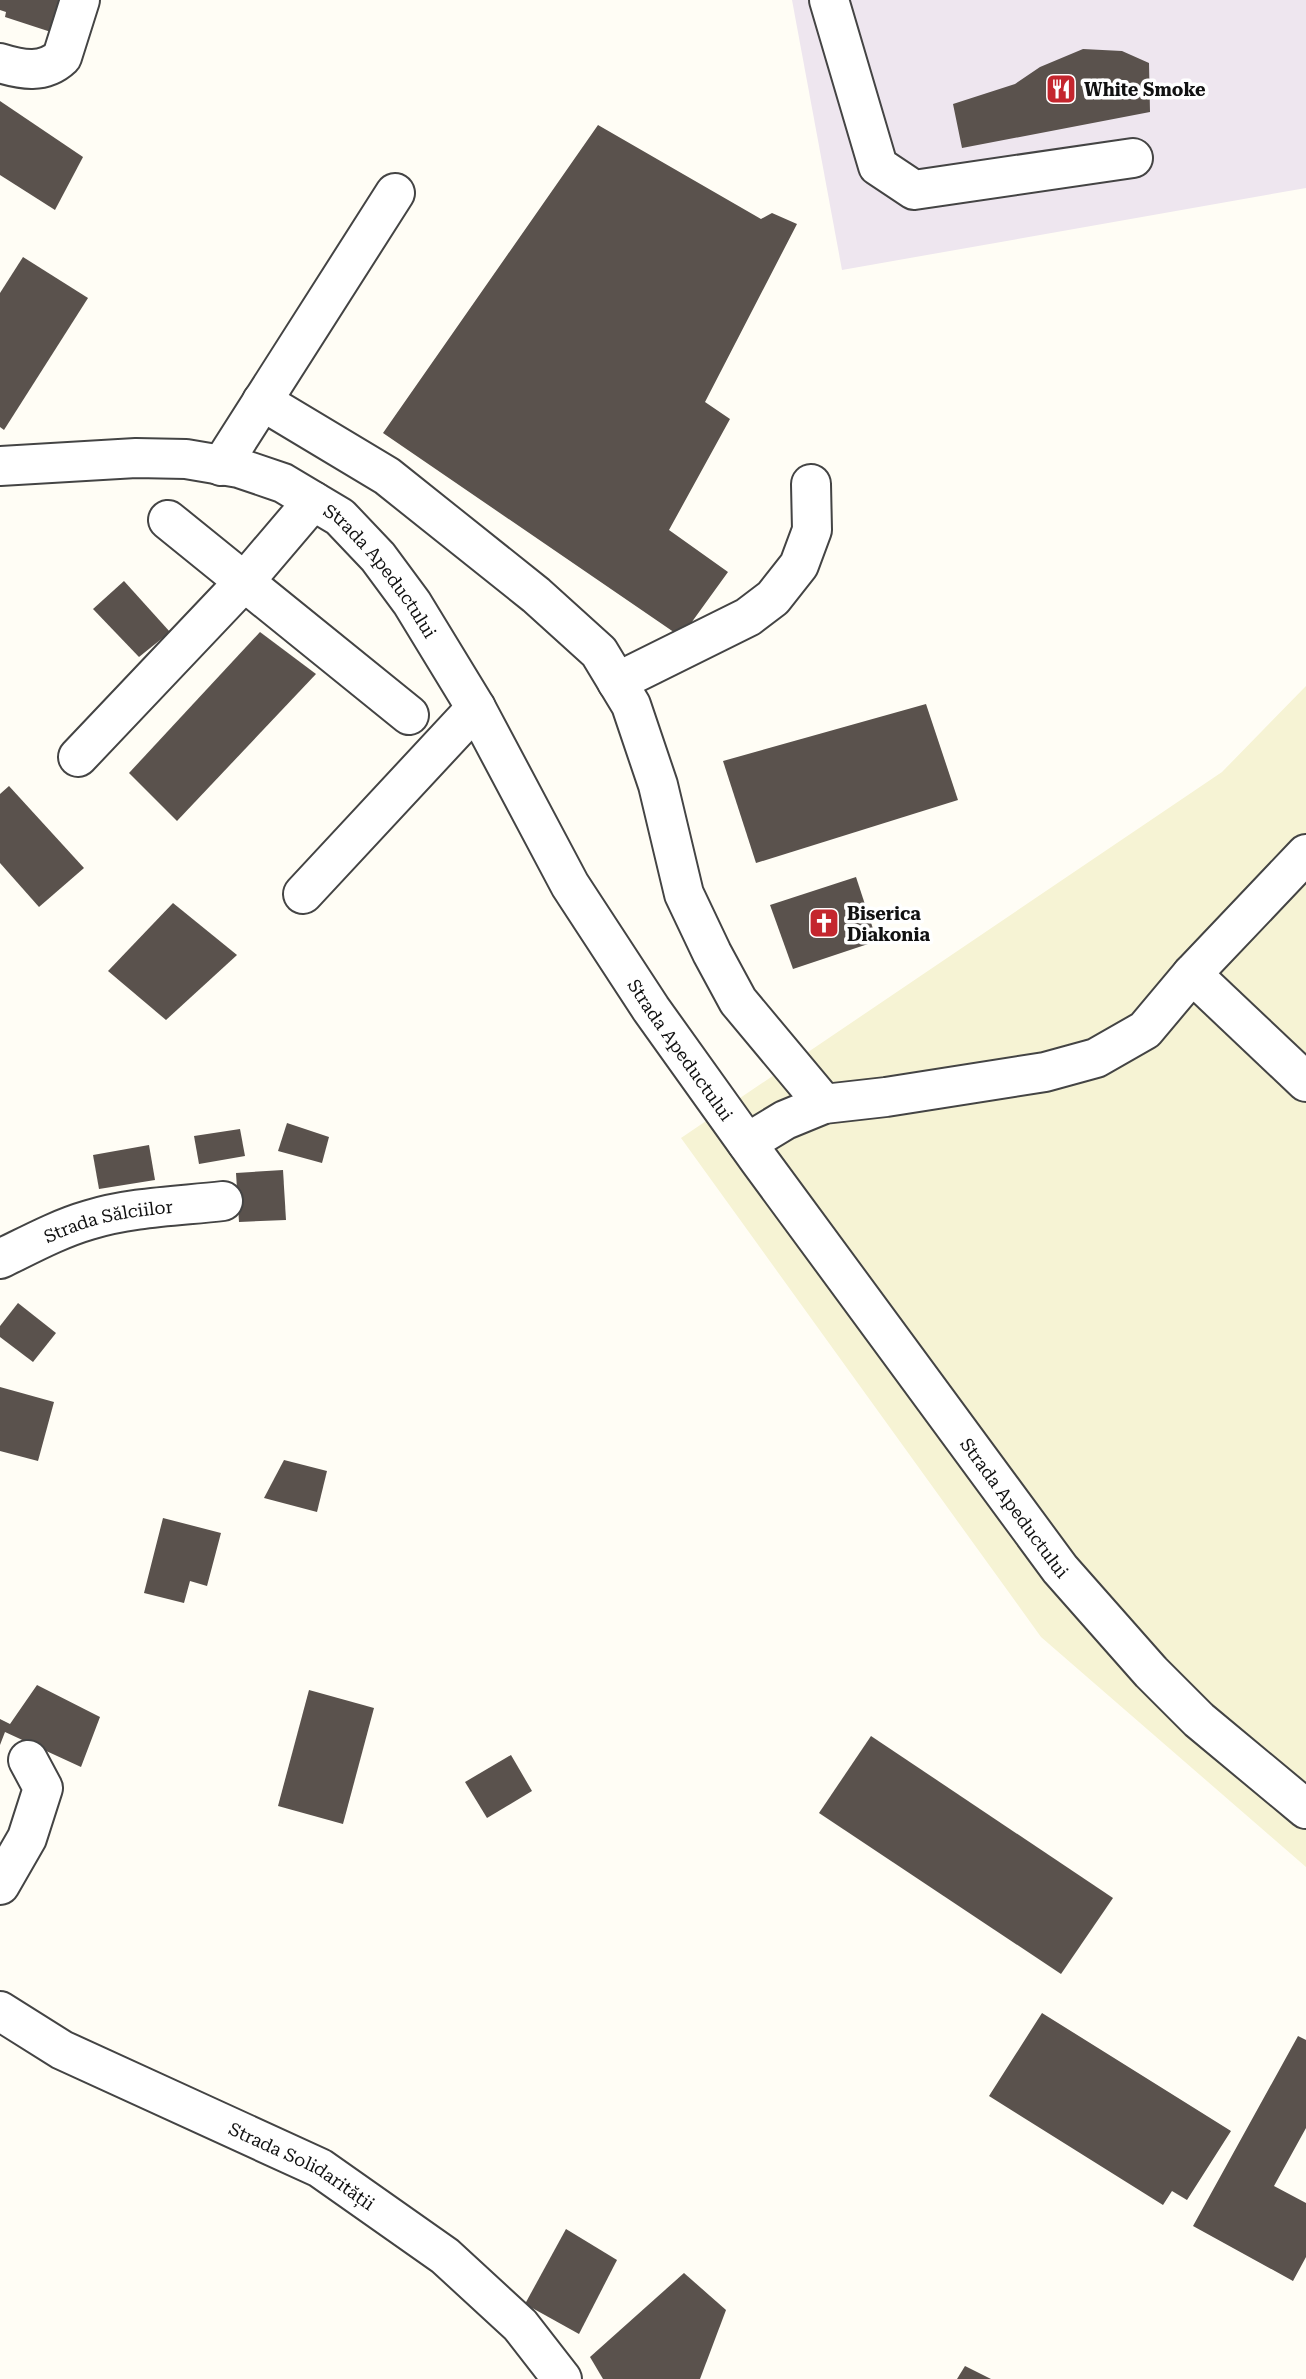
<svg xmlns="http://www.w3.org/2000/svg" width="1306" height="2379" viewBox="0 0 1306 2379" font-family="'Roboto Serif',serif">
	<rect width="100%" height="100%" fill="#fffdf5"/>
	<polygon fill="#eee6ef" points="792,0 1306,0 1306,188 842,270"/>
	<polygon fill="#f6f3d4" points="1306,686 1306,1867 1041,1637 681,1138 1222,772"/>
	<g fill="#5a524d">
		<polygon points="0,0 64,0 54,33 5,17 6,12 0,10"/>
		<polygon points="1083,49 1122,51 1149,63 1150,112 962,148 953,104 1015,84 1040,67"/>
		<polygon points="0,101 83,157 55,210 0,175"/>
		<polygon points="598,125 761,219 772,213 797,224 705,402 730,419 669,530 728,572 681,637 383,433"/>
		<polygon points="23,257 88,298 4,430 0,427 0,293"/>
		<polygon points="124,581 170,632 139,657 93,609"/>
		<polygon points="260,632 316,674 177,821 129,773"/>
		<polygon points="926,704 958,800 756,863 723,761"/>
		<polygon points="9,786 84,868 39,907 0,863 0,794"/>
		<polygon points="856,877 877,941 793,969 770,905"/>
		<polygon points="173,903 237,955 166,1020 108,971"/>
		<polygon points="287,1123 329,1137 322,1163 278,1151"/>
		<polygon points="240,1129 245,1156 199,1164 194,1136"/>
		<polygon points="149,1145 155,1180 99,1189 93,1155"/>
		<polygon points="283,1170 286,1220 239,1222 236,1173"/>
		<polygon points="18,1303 56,1333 33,1362 0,1337 0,1326"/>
		<polygon points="0,1387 54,1402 38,1461 0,1451"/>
		<polygon points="284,1460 327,1471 317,1512 264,1498"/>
		<polygon points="163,1518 221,1533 207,1586 190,1581 184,1603 144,1593"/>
		<polygon points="37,1685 100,1717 81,1767 5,1732 0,1745 0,1719 10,1724"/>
		<polygon points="309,1690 374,1708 343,1824 278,1806"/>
		<polygon points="871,1736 1113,1898 1061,1974 819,1813"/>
		<polygon points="511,1755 532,1791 487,1818 465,1782"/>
		<polygon points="1042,2013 1231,2131 1187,2200 1172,2191 1163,2205 989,2096"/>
		<polygon points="1298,2036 1306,2040 1306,2128 1274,2186 1306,2203 1306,2257 1293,2281 1193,2226"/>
		<polygon points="566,2229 617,2260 579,2334 525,2304"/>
		<polygon points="684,2273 726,2310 700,2379 603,2379 590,2357"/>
		<polygon points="965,2366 991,2379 957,2379"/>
	</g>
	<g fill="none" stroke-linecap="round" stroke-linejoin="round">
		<g stroke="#444" stroke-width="42">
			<g id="minor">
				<polyline points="829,0 878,166 914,190 1133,158"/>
				<path d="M0,63C22,70 44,74 62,57L80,0"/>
				<polyline points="262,401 387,476 536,595 599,652 631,705 658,785 684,894 712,953 738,1001 824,1104"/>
				<path id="s1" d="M0,466L136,458L186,459L239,468L283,483L340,517L378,557L412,603L476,708L570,885L651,1009L759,1160L1060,1569L1151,1672L1199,1720L1306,1809"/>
				<polyline points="221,466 395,193"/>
				<polyline points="168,520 409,715"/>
				<polyline points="617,682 748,617 773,598 799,565 812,530 811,484"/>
				<polyline points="78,757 244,582 313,501"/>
				<polyline points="303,894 476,708"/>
				<polyline points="1192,974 1306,1082"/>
				<polyline points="747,1143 785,1120 824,1104 886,1097 1045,1072 1096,1058 1145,1030 1192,974 1306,854"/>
				<path id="s2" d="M0,1259C29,1245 58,1229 89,1220C131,1207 179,1206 223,1201"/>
				<polyline points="0,1885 27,1838 43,1788 28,1760"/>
				<path id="s3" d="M0,2011L62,2050L320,2168L445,2256L520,2325L562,2379"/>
			</g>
		</g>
		<use href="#minor" stroke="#fff" stroke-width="38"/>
	</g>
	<defs>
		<g id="restaurant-square" transform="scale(1.575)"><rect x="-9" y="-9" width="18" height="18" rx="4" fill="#c4262e" stroke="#fff"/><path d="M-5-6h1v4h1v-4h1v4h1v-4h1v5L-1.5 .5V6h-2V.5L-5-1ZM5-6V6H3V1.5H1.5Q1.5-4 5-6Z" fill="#fff"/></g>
		<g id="church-square" transform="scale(1.575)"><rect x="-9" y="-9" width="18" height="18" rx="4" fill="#c4262e" stroke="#fff"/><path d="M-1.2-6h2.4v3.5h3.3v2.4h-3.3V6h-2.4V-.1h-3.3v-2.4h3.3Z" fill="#fff"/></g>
	</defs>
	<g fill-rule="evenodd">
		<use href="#restaurant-square" x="1061" y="89"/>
		<use href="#church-square" x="824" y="923"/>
	</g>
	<g text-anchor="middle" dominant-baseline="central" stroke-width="7" stroke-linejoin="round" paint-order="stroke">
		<g font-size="18" font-weight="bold" fill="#111" stroke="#fff" text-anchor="start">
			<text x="1084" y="89">White Smoke</text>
			<text x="847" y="913">Biserica<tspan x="847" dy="21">Diakonia</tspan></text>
		</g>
		<g font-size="18" fill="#111" stroke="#fff">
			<text stroke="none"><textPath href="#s1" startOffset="420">Strada Apeductului</textPath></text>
			<text stroke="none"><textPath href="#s1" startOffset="987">Strada Apeductului</textPath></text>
			<text stroke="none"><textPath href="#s2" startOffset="116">Strada Sălciilor</textPath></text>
			<text stroke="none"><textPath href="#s1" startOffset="1554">Strada Apeductului</textPath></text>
			<text stroke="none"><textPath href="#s3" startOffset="340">Strada Solidarității</textPath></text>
		</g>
	</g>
</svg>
